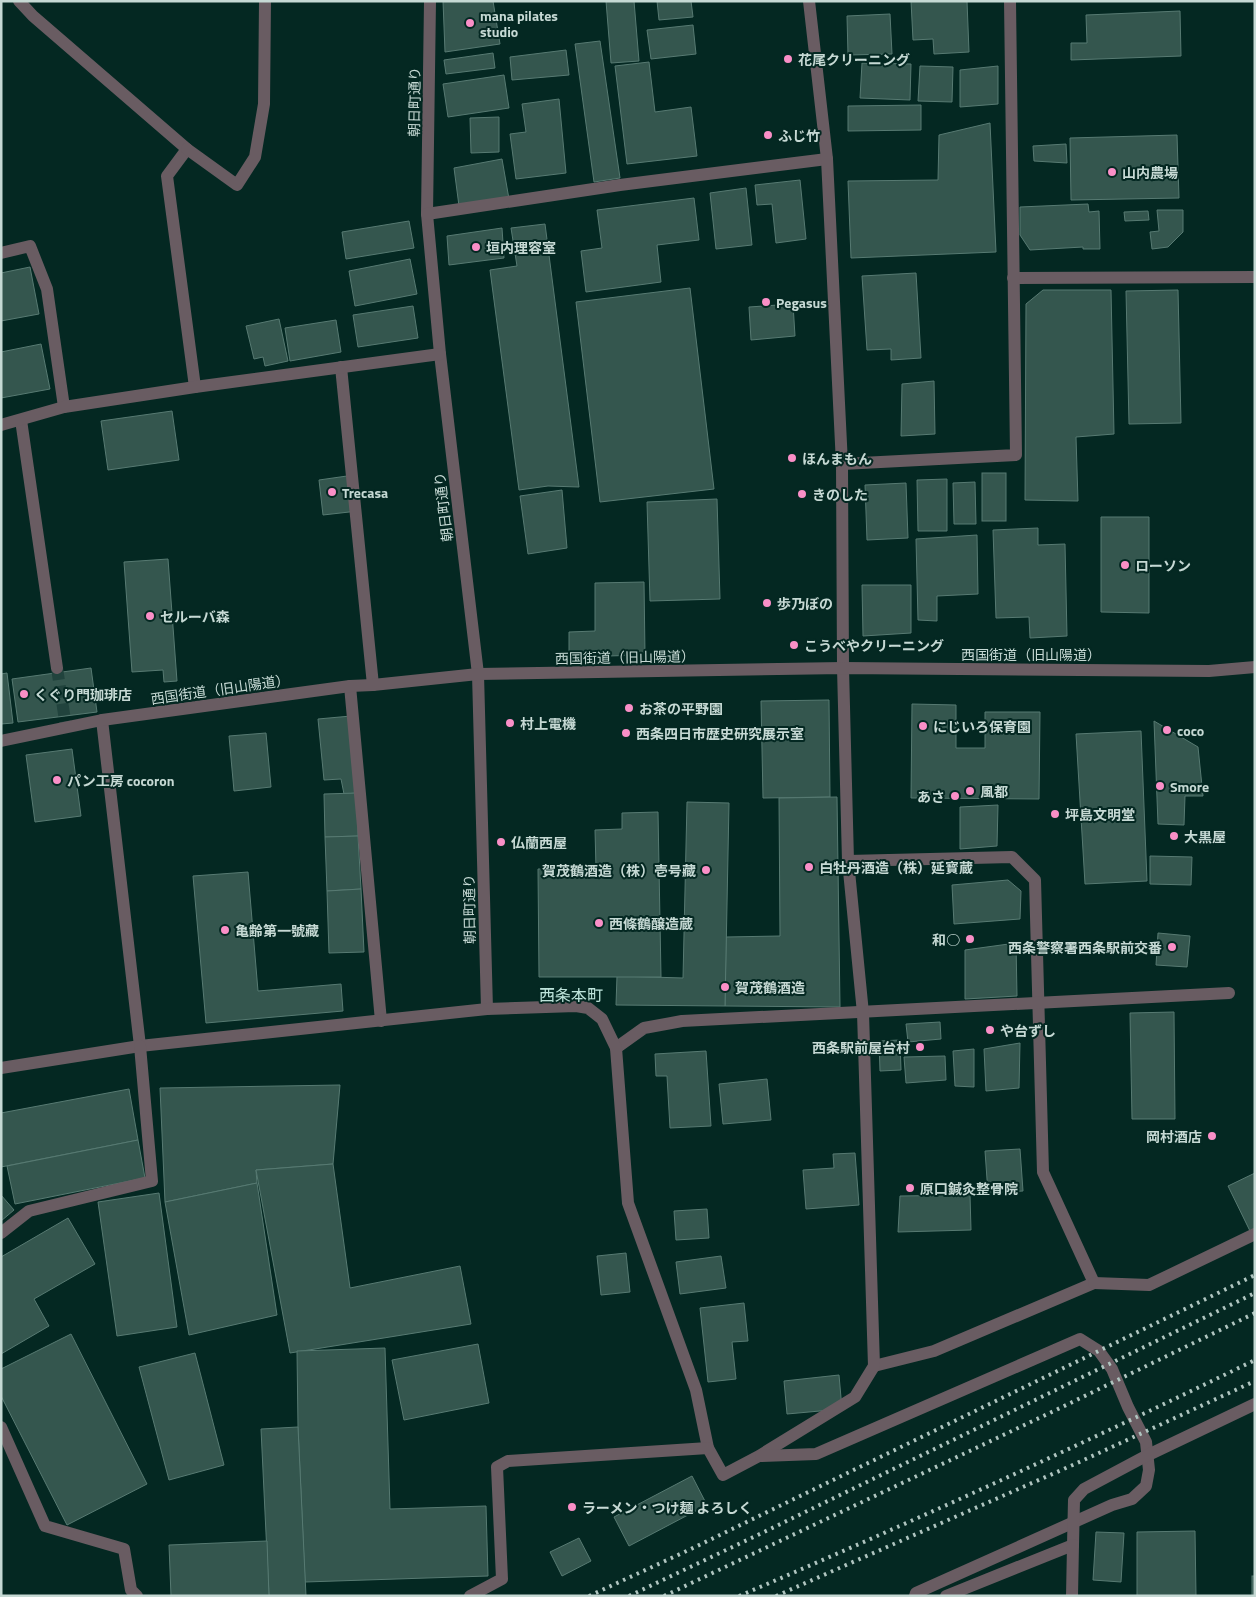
<svg xmlns="http://www.w3.org/2000/svg" width="1256" height="1597" viewBox="0 0 1256 1597" font-family="'Titillium Web','Noto Sans JP',sans-serif">
	<rect width="100%" height="100%" fill="#042822"/>
	<g fill="#34564e" stroke="#577a72">
		<polygon points="443,1 493,1 500,44 445,52"/>
		<polygon points="606,1 634,1 639,61 611,63"/>
		<polygon points="657,1 691,1 693,17 659,20"/>
		<polygon points="911,1 967,1 969,52 934,54 933,39 913,40"/>
		<polygon points="1180,11 1181,56 1071,60 1071,43 1087,43 1086,15"/>
		<polygon points="890,14 892,54 848,55 847,16"/>
		<polygon points="693,25 696,54 651,59 647,30"/>
		<polygon points="600,41 620,178 594,182 575,44"/>
		<polygon points="566,50 569,75 512,80 510,57"/>
		<polygon points="493,53 495,68 446,74 444,60"/>
		<polygon points="649,62 655,112 691,107 697,156 627,164 615,66"/>
		<polygon points="862,63 911,64 910,100 860,98"/>
		<polygon points="920,66 953,67 952,102 918,101"/>
		<polygon points="998,66 998,104 960,107 960,70"/>
		<polygon points="504,75 509,108 448,117 443,84"/>
		<polygon points="559,99 566,173 516,179 510,134 526,132 522,104"/>
		<polygon points="921,105 921,130 848,131 848,106"/>
		<polygon points="499,117 499,152 471,153 470,118"/>
		<polygon points="990,123 996,252 851,258 848,181 938,180 939,135"/>
		<polygon points="1177,135 1179,198 1071,200 1070,138"/>
		<polygon points="1066,144 1067,163 1034,161 1033,146"/>
		<polygon points="502,159 509,199 459,206 454,168"/>
		<polygon points="800,180 806,239 776,243 772,204 757,205 755,185"/>
		<polygon points="746,188 752,245 716,249 710,193"/>
		<polygon points="694,198 699,240 657,245 661,282 586,292 581,251 602,248 597,210"/>
		<polygon points="1088,204 1089,212 1099,211 1100,249 1083,249 1083,247 1030,250 1020,235 1020,207"/>
		<polygon points="1157,210 1183,210 1183,232 1168,247 1152,249 1150,232 1159,231"/>
		<polygon points="1148,211 1149,220 1125,221 1124,212"/>
		<polygon points="409,221 414,248 346,259 342,232"/>
		<polygon points="545,224 579,487 548,486 519,490 490,270 517,266 511,228"/>
		<polygon points="502,228 504,258 449,265 447,236"/>
		<polygon points="410,259 417,294 355,306 349,271"/>
		<polygon points="30,267 39,314 1,321 1,273"/>
		<polygon points="916,273 921,358 891,360 891,349 867,350 862,276"/>
		<polygon points="690,288 714,489 600,502 576,302"/>
		<polygon points="1043,290 1111,290 1114,434 1076,437 1078,501 1025,500 1026,304"/>
		<polygon points="1178,290 1181,423 1129,424 1126,291"/>
		<polygon points="793,304 795,336 751,340 749,307"/>
		<polygon points="413,306 418,338 358,347 353,315"/>
		<polygon points="279,319 288,361 265,366 263,357 254,359 246,326"/>
		<polygon points="336,320 341,352 290,361 285,328"/>
		<polygon points="41,344 50,389 1,398 1,352"/>
		<polygon points="934,381 935,434 901,436 902,384"/>
		<polygon points="172,411 179,460 108,470 101,421"/>
		<rect x="982" y="473" width="24" height="48"/>
		<polygon points="354,475 358,511 323,515 319,480"/>
		<polygon points="947,479 947,531 918,531 917,480"/>
		<polygon points="975,482 976,524 954,524 953,483"/>
		<polygon points="906,483 908,538 867,540 865,485"/>
		<polygon points="562,490 567,548 528,554 520,496"/>
		<polygon points="717,499 720,599 650,601 647,502"/>
		<polygon points="1101,517 1149,517 1149,613 1101,612"/>
		<polygon points="1038,528 1038,545 1065,544 1067,636 1030,638 1029,617 996,618 993,530"/>
		<polygon points="977,535 978,594 937,596 937,621 918,620 916,539"/>
		<polygon points="168,559 177,681 164,682 163,670 132,672 124,562"/>
		<polygon points="644,582 645,655 569,657 569,632 595,631 595,583"/>
		<polygon points="862,585 911,585 911,633 863,636"/>
		<polygon points="91,668 97,712 18,722 12,679"/>
		<polygon points="7,673 13,723 1,724 1,674"/>
		<polygon points="829,700 830,797 763,798 761,701"/>
		<polygon points="912,704 956,705 956,748 985,748 985,712 1040,712 1039,799 911,798"/>
		<polygon points="351,716 357,793 344,794 341,779 324,780 318,719"/>
		<polygon points="1154,721 1198,747 1203,796 1185,796 1184,825 1158,824"/>
		<polygon points="1141,731 1147,881 1085,884 1076,734"/>
		<polygon points="266,733 271,787 234,791 229,736"/>
		<polygon points="72,749 81,816 35,822 26,755"/>
		<polygon points="357,793 358,836 325,837 324,794"/>
		<polygon points="837,797 840,1007 725,1006 726,937 780,936 779,798"/>
		<polygon points="687,802 729,803 725,1006 616,1005 617,976 683,978"/>
		<polygon points="998,805 997,846 960,849 960,807"/>
		<polygon points="658,812 661,977 539,977 538,869 596,868 595,830 622,829 622,813"/>
		<polygon points="358,836 361,889 327,891 325,837"/>
		<polygon points="1150,856 1192,857 1191,885 1150,884"/>
		<polygon points="248,872 258,991 341,984 343,1011 206,1023 193,876"/>
		<polygon points="1008,880 1021,891 1020,919 954,924 952,885"/>
		<polygon points="361,889 364,952 329,953 327,891"/>
		<polygon points="1158,933 1190,936 1187,967 1156,965"/>
		<polygon points="1016,943 1017,996 965,999 965,950"/>
		<polygon points="1174,1012 1175,1119 1132,1119 1130,1013"/>
		<polygon points="940,1022 941,1039 908,1042 906,1024"/>
		<polygon points="900,1040 901,1070 880,1071 879,1041"/>
		<polygon points="1020,1043 1019,1088 986,1091 984,1049"/>
		<polygon points="974,1049 974,1087 955,1086 953,1051"/>
		<polygon points="706,1051 711,1126 670,1128 667,1076 656,1076 655,1054"/>
		<polygon points="945,1056 946,1080 906,1083 904,1057"/>
		<polygon points="767,1079 771,1120 723,1124 719,1084"/>
		<polygon points="340,1085 333,1164 256,1170 257,1183 165,1202 160,1088"/>
		<polygon points="129,1089 138,1140 1,1167 1,1113"/>
		<polygon points="138,1140 145,1178 15,1204 7,1166"/>
		<polygon points="1020,1149 1023,1191 988,1193 985,1151"/>
		<polygon points="855,1153 859,1205 806,1209 803,1170 834,1168 833,1154"/>
		<polygon points="333,1164 350,1288 460,1266 471,1324 290,1353 256,1170"/>
		<polygon points="1255,1173 1255,1228 1250,1231 1228,1186"/>
		<polygon points="257,1183 277,1315 189,1335 165,1202"/>
		<polygon points="159,1193 177,1327 117,1336 98,1202"/>
		<polygon points="1,1195 14,1210 1,1221"/>
		<polygon points="970,1195 971,1230 898,1232 900,1196"/>
		<polygon points="707,1209 709,1238 676,1240 674,1211"/>
		<polygon points="68,1218 95,1264 34,1299 49,1326 1,1354 1,1257"/>
		<polygon points="626,1253 630,1292 601,1295 597,1256"/>
		<polygon points="721,1256 726,1288 680,1294 676,1262"/>
		<polygon points="744,1303 748,1341 732,1342 736,1379 708,1382 700,1308"/>
		<polygon points="71,1334 147,1484 67,1525 1,1396 1,1369"/>
		<polygon points="478,1344 489,1403 404,1420 392,1360"/>
		<polygon points="385,1348 390,1509 486,1506 488,1576 305,1582 298,1427 297,1351"/>
		<polygon points="195,1353 224,1465 169,1480 139,1367"/>
		<polygon points="839,1375 842,1409 787,1414 784,1381"/>
		<polygon points="298,1427 306,1596 269,1596 261,1429"/>
		<polygon points="692,1476 707,1505 629,1546 614,1517"/>
		<polygon points="1195,1531 1196,1596 1137,1596 1137,1532"/>
		<polygon points="1096,1532 1124,1533 1121,1582 1093,1580"/>
		<polygon points="579,1538 591,1561 562,1576 550,1552"/>
		<polygon points="267,1541 269,1596 171,1596 169,1545"/>
		<rect x="1252" y="1576" width="3" height="20"/>
	</g>
	<g fill="none" stroke-linecap="round" stroke-linejoin="round">
		<polyline stroke="#21433d" stroke-width="12" stroke-dasharray="12 6" stroke-linecap="butt" points="57,668 66,727"/>
		<g stroke="#695c62" stroke-width="12">
			<polyline points="1,253 30,246 47,289 64,407"/>
			<polyline points="341,367 373,685"/>
			<polyline points="350,686 381,1021"/>
			<polyline points="102,720 140,1046"/>
		</g>
		<g stroke="#695c62" stroke-width="12">
			<polyline points="19,1 33,16 187,149 167,176 195,387"/>
			<polyline points="430,1 427,214 440,354 478,674 487,1009"/>
			<polyline points="187,149 237,185 255,157 264,104 265,1"/>
			<polyline points="427,214 620,185 827,159"/>
			<polyline points="1013,278 1255,277"/>
			<polyline points="21,420 57,668"/>
			<polyline points="1,425 64,407 195,387 440,354"/>
			<polyline points="842,464 1016,455 1010,1"/>
			<polyline points="848,861 1012,857 1035,880 1043,1172 1094,1283 934,1351 874,1366"/>
			<polyline points="616,1048 644,1028 682,1021 1229,993"/>
			<polyline points="1,1068 140,1046 487,1009 576,1006 588,1008 602,1019 616,1048 628,1203 696,1390 708,1448 723,1475 759,1456 855,1397 874,1366 863,1013 848,861 843,668 842,464 827,159 809,1"/>
			<polyline points="1,1233 29,1211 152,1181 140,1046"/>
			<polyline points="1094,1283 1149,1285 1255,1234"/>
			<polyline points="1,1427 45,1526 124,1549 131,1590 137,1596"/>
			<polyline points="761,1456 816,1454 1080,1339 1099,1351 1112,1369 1128,1407 1146,1442 1149,1470 1146,1486 1132,1499 1112,1505 916,1593 915,1596"/>
			<polyline points="470,1596 502,1579 497,1467 508,1461 708,1448"/>
			<polyline points="946,1596 1073,1545 1074,1500 1084,1489 1144,1457 1255,1404"/>
			<polyline points="1072,1596 1073,1545"/>
		</g>
		<polyline stroke="#695c62" stroke-width="12" points="1,741 102,720 350,686 373,685 478,674 843,668 1209,671 1255,667"/>
		<g stroke="#b0c5c0" stroke-width="4" stroke-dasharray="2.5 5" stroke-linecap="butt">
			<polyline points="589,1596 691,1549 1255,1275"/>
			<polyline points="629,1596 762,1533 1255,1293"/>
			<polyline points="664,1596 1056,1410 1255,1313"/>
			<path d="M739,1596C913,1522 1085,1443 1255,1360"/>
			<polyline points="776,1596 1075,1464 1255,1381"/>
		</g>
	</g>
	<g fill="#fa8fc7" stroke="#042822" stroke-width="2">
		<circle cx="470" cy="23" r="5"/>
		<circle cx="788" cy="59" r="5"/>
		<circle cx="768" cy="135" r="5"/>
		<circle cx="1112" cy="172" r="5"/>
		<circle cx="476" cy="247" r="5"/>
		<circle cx="766" cy="302" r="5"/>
		<circle cx="792" cy="458" r="5"/>
		<circle cx="332" cy="492" r="5"/>
		<circle cx="802" cy="494" r="5"/>
		<circle cx="1125" cy="565" r="5"/>
		<circle cx="767" cy="603" r="5"/>
		<circle cx="150" cy="616" r="5"/>
		<circle cx="794" cy="645" r="5"/>
		<circle cx="24" cy="694" r="5"/>
		<circle cx="629" cy="708" r="5"/>
		<circle cx="510" cy="723" r="5"/>
		<circle cx="923" cy="726" r="5"/>
		<circle cx="1167" cy="730" r="5"/>
		<circle cx="626" cy="733" r="5"/>
		<circle cx="57" cy="780" r="5"/>
		<circle cx="1160" cy="786" r="5"/>
		<circle cx="970" cy="791" r="5"/>
		<circle cx="955" cy="796" r="5"/>
		<circle cx="1055" cy="814" r="5"/>
		<circle cx="1174" cy="836" r="5"/>
		<circle cx="501" cy="842" r="5"/>
		<circle cx="809" cy="867" r="5"/>
		<circle cx="706" cy="870" r="5"/>
		<circle cx="599" cy="923" r="5"/>
		<circle cx="225" cy="930" r="5"/>
		<circle cx="970" cy="939" r="5"/>
		<circle cx="1172" cy="947" r="5"/>
		<circle cx="725" cy="987" r="5"/>
		<circle cx="990" cy="1030" r="5"/>
		<circle cx="920" cy="1047" r="5"/>
		<circle cx="1212" cy="1136" r="5"/>
		<circle cx="910" cy="1188" r="5"/>
		<circle cx="572" cy="1507" r="5"/>
	</g>
	<g text-anchor="middle" dominant-baseline="central" stroke-width="4" stroke-linejoin="round" paint-order="stroke">
		<g font-size="14" font-weight="bold" fill="#c6d9d4" stroke="#042822" text-anchor="start">
			<text x="480" y="15">mana pilates<tspan x="480" dy="16">studio</tspan></text>
			<text x="798" y="59">花尾クリーニング</text>
			<text x="778" y="135">ふじ竹</text>
			<text x="1122" y="172">山内農場</text>
			<text x="486" y="247">垣内理容室</text>
			<text x="776" y="302">Pegasus</text>
			<text x="802" y="458">ほんまもん</text>
			<text x="342" y="492">Trecasa</text>
			<text x="812" y="494">きのした</text>
			<text x="1135" y="565">ローソン</text>
			<text x="777" y="603">歩乃ぼの</text>
			<text x="160" y="616">セルーバ森</text>
			<text x="804" y="645">こうべやクリーニング</text>
			<text x="34" y="694">くぐり門珈琲店</text>
			<text x="639" y="708">お茶の平野園</text>
			<text x="520" y="723">村上電機</text>
			<text x="933" y="726">にじいろ保育園</text>
			<text x="1177" y="730">coco</text>
			<text x="636" y="733">西条四日市歴史研究展示室</text>
			<text x="67" y="780">パン工房 cocoron</text>
			<text x="1170" y="786">Smore</text>
			<text x="980" y="791">風都</text>
			<text x="945" y="796" text-anchor="end">あさ</text>
			<text x="1065" y="814">坪島文明堂</text>
			<text x="1184" y="836">大黒屋</text>
			<text x="511" y="842">仏蘭西屋</text>
			<text x="819" y="867">白牡丹酒造（株）延寳蔵</text>
			<text x="696" y="870" text-anchor="end">賀茂鶴酒造（株）壱号藏</text>
			<text x="609" y="923">西條鶴醸造蔵</text>
			<text x="235" y="930">亀齢第一號藏</text>
			<text x="960" y="939" text-anchor="end">和○</text>
			<text x="1162" y="947" text-anchor="end">西条警察署西条駅前交番</text>
			<text x="735" y="987">賀茂鶴酒造</text>
			<text x="1000" y="1030">や台ずし</text>
			<text x="910" y="1047" text-anchor="end">西条駅前屋台村</text>
			<text x="1202" y="1136" text-anchor="end">岡村酒店</text>
			<text x="920" y="1188">原口鍼灸整骨院</text>
			<text x="582" y="1507">ラーメン・つけ麺 よろしく</text>
		</g>
		<g font-size="14" fill="#c6d9d4" stroke="#042822">
			<text transform="translate(414 102) rotate(-89)">朝日町通り</text>
			<text transform="translate(443 507) rotate(-97)">朝日町通り</text>
			<text x="1031" y="654">西国街道（旧山陽道）</text>
			<text transform="translate(625 657) rotate(-1)">西国街道（旧山陽道）</text>
			<text transform="translate(220 689) rotate(-8)">西国街道（旧山陽道）</text>
			<text transform="translate(469 909) rotate(-91)">朝日町通り</text>
		</g>
		<g font-size="16" fill="#bee4db" stroke="#042822">
			<text x="571" y="995">西条本町</text>
		</g>
	</g>
	<rect width="1256" height="1597" fill="none" stroke="#c6d9d4" stroke-width="5"/>
</svg>
